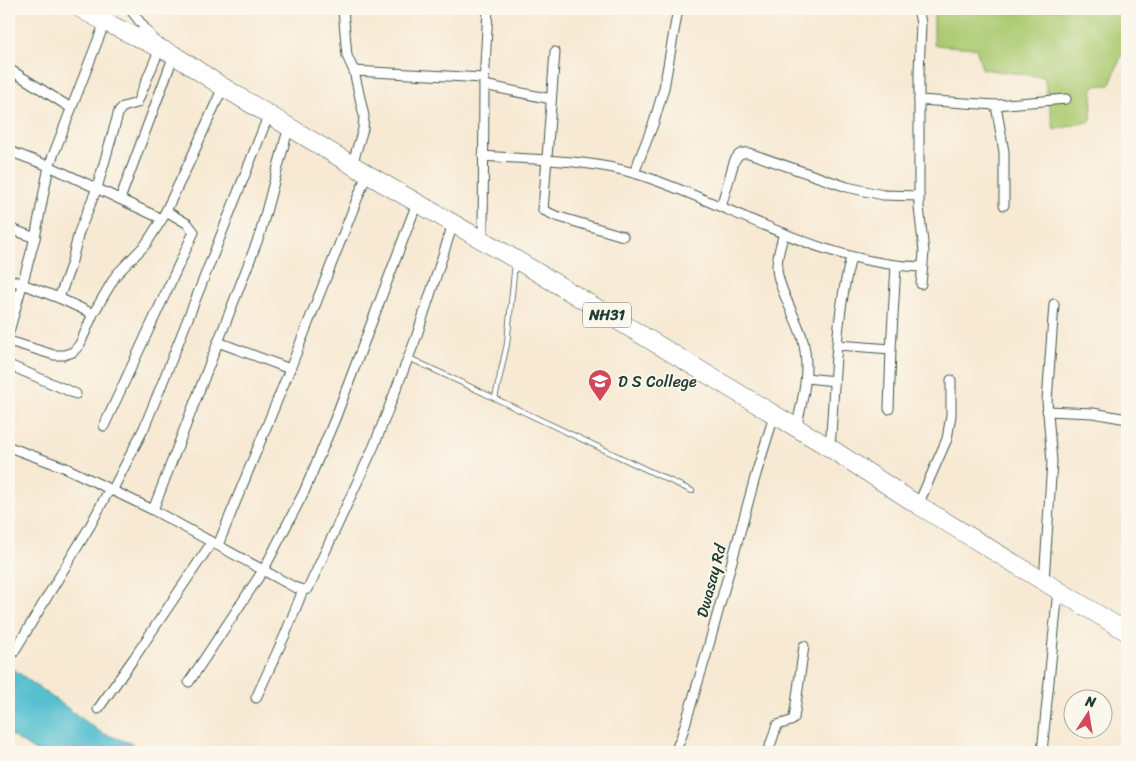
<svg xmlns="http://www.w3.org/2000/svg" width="1136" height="761" viewBox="0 0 1136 761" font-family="Sriracha,sans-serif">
	<rect width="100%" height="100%" fill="#fbf7ec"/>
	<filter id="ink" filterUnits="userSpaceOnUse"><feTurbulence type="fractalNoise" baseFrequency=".02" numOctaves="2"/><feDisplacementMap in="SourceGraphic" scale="10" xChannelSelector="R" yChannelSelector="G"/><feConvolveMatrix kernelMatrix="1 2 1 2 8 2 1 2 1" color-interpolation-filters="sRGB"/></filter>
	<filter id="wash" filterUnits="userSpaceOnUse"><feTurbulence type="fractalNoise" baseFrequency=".0096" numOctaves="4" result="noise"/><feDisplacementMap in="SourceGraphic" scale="20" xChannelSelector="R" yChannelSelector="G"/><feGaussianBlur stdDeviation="1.12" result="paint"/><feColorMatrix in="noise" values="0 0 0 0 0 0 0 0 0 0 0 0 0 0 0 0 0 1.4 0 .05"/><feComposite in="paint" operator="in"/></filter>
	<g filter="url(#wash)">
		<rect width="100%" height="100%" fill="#f7e9d3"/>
		<polygon fill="#abca71" stroke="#658452" points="930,9 1127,9 1127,41 1110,85 1093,86 1091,121 1054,130 1044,77 982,69 976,48 934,45 934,14"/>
		<polygon fill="#54bfd0" stroke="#3a7e82" points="9,666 102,733 133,744 140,752 37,752 9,734"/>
	</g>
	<g filter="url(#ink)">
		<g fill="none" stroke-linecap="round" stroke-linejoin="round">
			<g stroke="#3f574c" stroke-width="6">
				<g id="lane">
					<polyline points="409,358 692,491"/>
					<polyline points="495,398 507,344 515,263"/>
				</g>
			</g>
			<g stroke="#3f574c" stroke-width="11">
				<g id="street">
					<polyline points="343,9 347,56 354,71 364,116 363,129 352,165"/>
					<polyline points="918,9 921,23 919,72 919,207 924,252 921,284"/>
					<polyline points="555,52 543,210 556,216 623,236"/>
					<polyline points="9,69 71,108"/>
					<polyline points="354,71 484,78"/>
					<polyline points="484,85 551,99"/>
					<polyline points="919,100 996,105 1066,99"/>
					<polyline points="996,105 1004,152 1004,205"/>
					<polyline points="9,151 49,166 162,219"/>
					<path d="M483,156C532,160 589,159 637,174C732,204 821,265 923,267"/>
					<polyline points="634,173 654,122 664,88 678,9"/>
					<polyline points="120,199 174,55"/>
					<path d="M721,207L734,162C738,154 741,152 749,153L847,187L883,195L919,196"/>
					<polyline points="9,228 35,238"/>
					<path d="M784,233C781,244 777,256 777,267C777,286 796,317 802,337C811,368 803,398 796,429"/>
					<polyline points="483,242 484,85 488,9"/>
					<polyline points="9,279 59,298 93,314"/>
					<polyline points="59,298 71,265 79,232 97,188 119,111 123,107 137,103 160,48 130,9"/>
					<polyline points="9,332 35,238 49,166 105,22"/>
					<polyline points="9,341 54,355 64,355 73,352 80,344 93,314 116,275 146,244 162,219 189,163 223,87"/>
					<polyline points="218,342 290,369"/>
					<polyline points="838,345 891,349"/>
					<polyline points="9,365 76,394"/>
					<polyline points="806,378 835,381"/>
					<polyline points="889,409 891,349 896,266"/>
					<polyline points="1047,411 1093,413 1127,419"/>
					<polyline points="104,426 194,232 188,224 166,211"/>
					<polyline points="9,447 66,468 153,510 294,587 303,590 308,589 374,446 416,338 453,224"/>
					<path d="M830,448C835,384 835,319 851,257"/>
					<polyline points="112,491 144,428 160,389 269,114"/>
					<polyline points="918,505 947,439 951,415 951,380"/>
					<polyline points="153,510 260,234 289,126"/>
					<polyline points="218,545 290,369 367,174"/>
					<polyline points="1044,581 1052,462 1047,401 1054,304"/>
					<polyline points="9,660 90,526 109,490"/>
					<polyline points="189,682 264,569 304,492 335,419 417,203"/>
					<polyline points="256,698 285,635 303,590"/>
					<polyline points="98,709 134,658 212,542"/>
					<polyline points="675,752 681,738 705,659 756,474 774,416"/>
					<polyline points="768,752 777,725 791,721 794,718 804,646"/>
					<polyline points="1042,752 1058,590"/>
				</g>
			</g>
			<g stroke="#3f574c" stroke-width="19">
				<polyline id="highway" points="81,9 105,22 174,55 223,87 367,174 515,259 830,448 918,505 1127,632"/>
			</g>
			<use href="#lane" stroke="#fff" stroke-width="4.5"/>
			<use href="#street" stroke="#fff" stroke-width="9"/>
			<use href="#highway" stroke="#fff" stroke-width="18"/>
		</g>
	</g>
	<defs>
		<g id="university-pin" transform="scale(1.25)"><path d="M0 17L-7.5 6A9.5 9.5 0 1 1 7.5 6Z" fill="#d1495b" stroke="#fbf7ec"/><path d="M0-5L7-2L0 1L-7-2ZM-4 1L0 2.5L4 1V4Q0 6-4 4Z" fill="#fff"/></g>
	</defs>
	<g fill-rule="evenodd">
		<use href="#university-pin" x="600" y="381"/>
	</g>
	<g text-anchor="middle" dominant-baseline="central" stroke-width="4" stroke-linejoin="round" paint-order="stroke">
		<rect fill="#fbf7ec" stroke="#61756b" stroke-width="1" x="583" y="302.5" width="48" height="25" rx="4"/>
		<g font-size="15" font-weight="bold" fill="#1f3d34">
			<text x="607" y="315">NH31</text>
		</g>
		<g font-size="16" fill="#1f3d34" stroke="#fbf7ec" text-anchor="start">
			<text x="618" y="381">D S College</text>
		</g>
		<g font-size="16" fill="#1f3d34" stroke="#fbf7ec">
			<text transform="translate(711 581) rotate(-75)">Dwasay Rd</text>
		</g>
	</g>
	<rect width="1136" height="761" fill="none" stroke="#fbf7ec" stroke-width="30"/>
	<g transform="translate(1088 714) rotate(12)"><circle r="24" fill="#fbf7ec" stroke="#a3ada2"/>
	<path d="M0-4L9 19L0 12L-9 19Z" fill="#d1495b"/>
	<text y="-8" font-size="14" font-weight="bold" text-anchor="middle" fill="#1f3d34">N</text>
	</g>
</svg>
